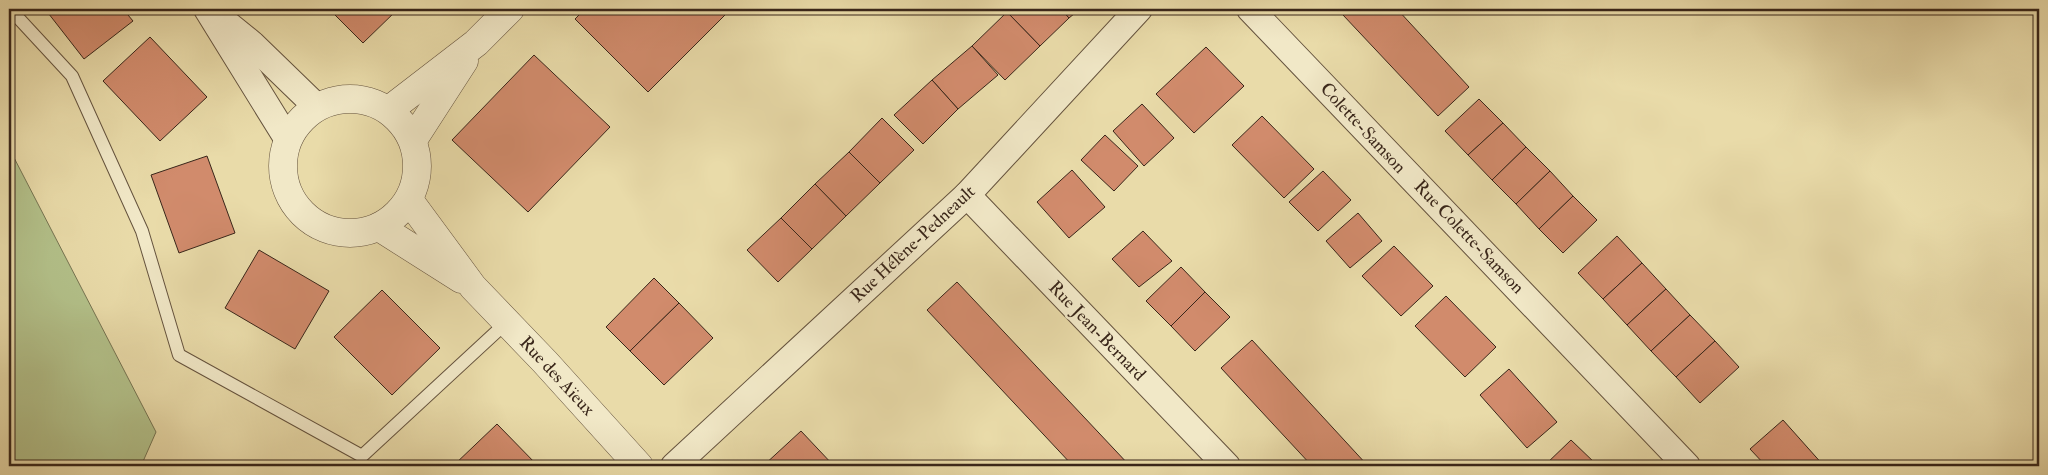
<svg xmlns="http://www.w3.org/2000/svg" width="2048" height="475" viewBox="0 0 2048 475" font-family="'IM FELL Double Pica',serif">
	<rect width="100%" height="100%" fill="#e9dba9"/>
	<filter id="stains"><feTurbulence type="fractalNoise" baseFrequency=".004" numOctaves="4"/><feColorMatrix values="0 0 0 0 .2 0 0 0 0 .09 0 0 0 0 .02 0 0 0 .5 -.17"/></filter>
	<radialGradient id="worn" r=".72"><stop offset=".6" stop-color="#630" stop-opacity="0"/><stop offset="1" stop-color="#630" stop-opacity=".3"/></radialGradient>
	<polygon fill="#b3c18a" stroke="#767452" points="9,148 156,432 141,466 9,466"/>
	<g fill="#d18b6c" stroke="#39261a">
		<polygon points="45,9 123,9 133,21 84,59"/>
		<polygon points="329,9 398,9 363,43"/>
		<polygon points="585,9 731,9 648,92 575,19"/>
		<polygon points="1010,9 1061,9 1069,18 1040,46 1007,12"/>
		<polygon points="1061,9 1080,9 1069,18"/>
		<polygon points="1350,9 1397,9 1469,87 1438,116 1343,15"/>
		<polygon points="1007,12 1040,46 1005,80 972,46"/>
		<polygon points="150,37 207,97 160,141 103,81"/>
		<polygon points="972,46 998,75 958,109 932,80"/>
		<polygon points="1206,47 1244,86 1194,133 1156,94"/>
		<polygon points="534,55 610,127 528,212 452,140"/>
		<polygon points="932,80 958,109 923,144 894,115"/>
		<polygon points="1479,99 1503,123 1468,155 1445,131"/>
		<polygon points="1142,104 1174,138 1144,166 1113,131"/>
		<polygon points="1262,116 1314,169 1284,198 1232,145"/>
		<polygon points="882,118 914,150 880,183 849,152"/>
		<polygon points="1503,123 1526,147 1492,180 1468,155"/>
		<polygon points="1105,135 1138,166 1114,191 1081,160"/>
		<polygon points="1526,147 1550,171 1516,204 1492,180"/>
		<polygon points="849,152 880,183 846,216 815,184"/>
		<polygon points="207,156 235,233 179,253 151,175"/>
		<polygon points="1072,170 1105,207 1069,238 1037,202"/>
		<polygon points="1323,171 1351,200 1318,231 1289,202"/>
		<polygon points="1550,171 1573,196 1539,229 1516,204"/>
		<polygon points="815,184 846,216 812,249 781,218"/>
		<polygon points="1573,196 1597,220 1563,253 1539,229"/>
		<polygon points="1358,213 1382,241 1350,268 1326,241"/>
		<polygon points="781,218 812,249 778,282 747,250"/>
		<polygon points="1143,231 1172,261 1139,287 1112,259"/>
		<polygon points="1617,236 1642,263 1603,299 1578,273"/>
		<polygon points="1394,246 1433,286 1401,316 1362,276"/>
		<polygon points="259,250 329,291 295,349 225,308"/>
		<polygon points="1642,263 1666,289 1627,325 1603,299"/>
		<polygon points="1181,267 1205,292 1171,326 1146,301"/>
		<polygon points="654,278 679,303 630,351 606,327"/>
		<polygon points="957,282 1130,466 1073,466 927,310"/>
		<polygon points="1666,289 1690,315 1651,351 1627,325"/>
		<polygon points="382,290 440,348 392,395 334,337"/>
		<polygon points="1205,292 1230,317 1195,351 1171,326"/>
		<polygon points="1446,296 1496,347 1465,377 1415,326"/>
		<polygon points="679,303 713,338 664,385 630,351"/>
		<polygon points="1690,315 1715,341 1676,377 1651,351"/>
		<polygon points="1252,340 1368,466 1312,466 1221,368"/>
		<polygon points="1715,341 1739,367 1700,403 1676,377"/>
		<polygon points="1509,369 1557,422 1527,448 1480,395"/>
		<polygon points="1783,420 1824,466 1766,466 1750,449"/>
		<polygon points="497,424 538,466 453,466"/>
		<polygon points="801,431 834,466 763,466"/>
		<polygon points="1571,440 1597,465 1544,466"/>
	</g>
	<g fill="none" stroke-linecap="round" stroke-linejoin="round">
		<g stroke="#65533e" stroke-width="14">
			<polyline id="service" points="10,9 72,76 142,231 179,355 362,456 507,322"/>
		</g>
		<g stroke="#65533e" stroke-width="28">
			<g id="minor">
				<polyline points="207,9 288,140"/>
				<polyline points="1250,9 1687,466"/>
				<polyline points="220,18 252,44 317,107"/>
				<polyline points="967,195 1227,466"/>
				<polyline points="674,466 967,195 1139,9"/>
			</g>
		</g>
		<g stroke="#65533e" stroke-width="29">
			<g id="tertiary">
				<circle cx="350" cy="166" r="67"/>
				<polyline points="389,110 476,43 510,9"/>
				<polyline points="413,140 464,61"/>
				<polyline points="409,200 473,287 545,362 639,466"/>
				<polyline points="379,227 461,279"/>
			</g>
		</g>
		<use href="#service" stroke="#f1e8c7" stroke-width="12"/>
		<use href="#minor" stroke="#f1e8c7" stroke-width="26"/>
		<use href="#tertiary" stroke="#f1e8c7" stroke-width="28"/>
	</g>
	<g text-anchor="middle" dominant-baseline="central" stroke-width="5" stroke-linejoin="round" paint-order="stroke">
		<g font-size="18" fill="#39261a" stroke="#f1e8c7">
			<text transform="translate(1363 128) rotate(47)">Colette-Samson</text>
			<text transform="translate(1469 237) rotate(46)">Rue Colette-Samson</text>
			<text transform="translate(913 244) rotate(-43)">Rue Hélène-Pedneault</text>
			<text transform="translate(1097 331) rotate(46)">Rue Jean-Bernard</text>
			<text transform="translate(557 376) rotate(47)">Rue des Aïeux</text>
		</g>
	</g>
	<rect width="2048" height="475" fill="none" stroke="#e9dba9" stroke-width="30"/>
	<rect x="10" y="10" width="2028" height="455" fill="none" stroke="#39261a" stroke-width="2.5"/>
	<rect x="15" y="15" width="2018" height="445" fill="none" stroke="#39261a"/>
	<rect width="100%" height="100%" filter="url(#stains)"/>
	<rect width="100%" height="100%" fill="url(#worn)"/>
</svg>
